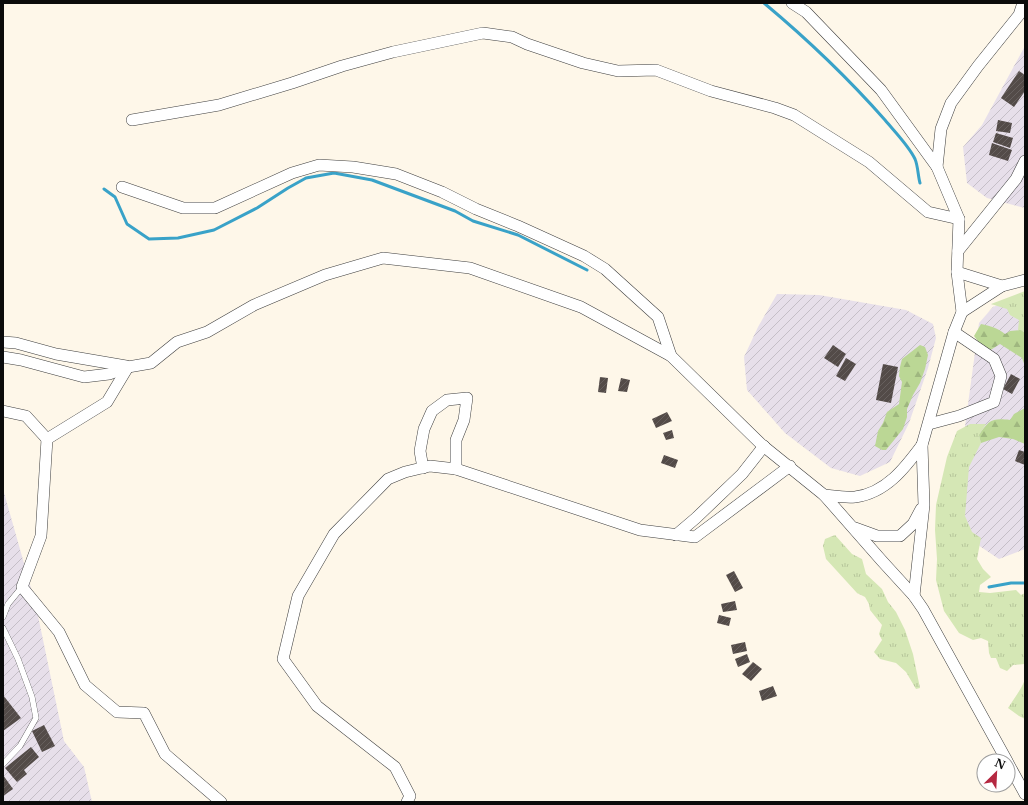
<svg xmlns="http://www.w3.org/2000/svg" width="1028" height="805" viewBox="0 0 1028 805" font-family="'Libre Baskerville',serif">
	<defs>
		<pattern id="industrial-furrows" width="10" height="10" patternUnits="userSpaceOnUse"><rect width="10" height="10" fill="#e7dfea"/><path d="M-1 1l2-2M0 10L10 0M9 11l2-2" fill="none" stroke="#c5bec7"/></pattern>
		<pattern id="grass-tufts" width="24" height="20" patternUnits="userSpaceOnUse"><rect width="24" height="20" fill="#d5e7b5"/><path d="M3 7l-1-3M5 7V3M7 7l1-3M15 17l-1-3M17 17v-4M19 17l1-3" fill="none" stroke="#b6c59a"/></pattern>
		<pattern id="forest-firs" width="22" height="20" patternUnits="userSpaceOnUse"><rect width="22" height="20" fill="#bbd795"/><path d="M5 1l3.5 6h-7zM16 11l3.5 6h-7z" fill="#9fb77f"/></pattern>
		<pattern id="building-hatch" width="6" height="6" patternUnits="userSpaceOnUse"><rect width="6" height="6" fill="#534b48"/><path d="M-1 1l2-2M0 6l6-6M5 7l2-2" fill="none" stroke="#67605e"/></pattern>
	</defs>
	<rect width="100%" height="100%" fill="#fef7e9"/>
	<g fill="url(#industrial-furrows)">
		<polygon points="1025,46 1025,208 987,198 967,183 963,147 982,125"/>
		<polygon points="777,294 819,295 906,310 933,324 936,338 928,368 909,423 890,462 860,476 831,468 785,433 747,390 744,357 758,327"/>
		<polygon points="1025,294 1025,549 999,559 966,537 953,515 979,323 993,307"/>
		<polygon points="3,489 36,606 64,741 84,767 92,802 3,802"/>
	</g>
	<g fill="url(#grass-tufts)">
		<polygon points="1025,291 1025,333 1021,330 1018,330 1019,320 1010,315 1007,309 991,304"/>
		<polygon points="970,424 986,424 979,435 981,443 969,467 965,516 972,532 981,538 977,559 983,569 991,577 980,585 979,592 990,593 1016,590 1021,595 1025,593 1025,664 1013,665 1007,671 1000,668 996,658 991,658 989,653 988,641 981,638 973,640 959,633 944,611 936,580 937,559 935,530 936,505 941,483 947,457 957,431"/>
		<polygon points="835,535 852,554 862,559 866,574 882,589 888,602 896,612 905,630 913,654 920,688 916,689 906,672 896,663 880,659 874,652 882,640 879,634 882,625 870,610 869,604 865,597 857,593 826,559 823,546 825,539"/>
		<path d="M1025,679V719L1019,716L1008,708C1014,698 1022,689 1025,679Z"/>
	</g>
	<g fill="url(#forest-firs)">
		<path d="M981,324C990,326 998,328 1005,334L1010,331L1021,330L1025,333V366L1022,358L1000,344L989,351L983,348L974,336Z"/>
		<polygon points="920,345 925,347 928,355 925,369 920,383 913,395 907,409 907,417 903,429 886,450 882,450 875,446 878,431 883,423 887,412 899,404 902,382 899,376 900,367 902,359"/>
		<path d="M1025,408V444L1013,439L999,437L981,443L979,435C989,420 992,418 1010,420L1014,414Z"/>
	</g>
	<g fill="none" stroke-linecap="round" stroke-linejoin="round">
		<g stroke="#39a2c8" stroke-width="3">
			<path d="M764,3C807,39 848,78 885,120C895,132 909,146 915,159C918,166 918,176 920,183"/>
			<polyline points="104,189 115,197 127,224 149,239 178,238 214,230 257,208 288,188 306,178 334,173 372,180 455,211 473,221 518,235 587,270"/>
			<polyline points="989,587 1011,583 1025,583"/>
		</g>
	</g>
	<g fill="url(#building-hatch)">
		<polygon points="1019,71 1025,75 1025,91 1014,107 1001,98"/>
		<polygon points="998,120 1012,123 1010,133 996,131"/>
		<polygon points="996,133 1013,138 1010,148 993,142"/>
		<polygon points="992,143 1012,150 1008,161 989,155"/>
		<polygon points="833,345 846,354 838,367 824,358"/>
		<polygon points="846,358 856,364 845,381 836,376"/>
		<polygon points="883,364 898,367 891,403 876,400"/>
		<polygon points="1011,374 1020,379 1012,394 1003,389"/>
		<polygon points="600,377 608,378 606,393 598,392"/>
		<polygon points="621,378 630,380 627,392 618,391"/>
		<polygon points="667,412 672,421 656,428 652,419"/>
		<polygon points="672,430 674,438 666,440 663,433"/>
		<polygon points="1019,450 1025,452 1025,465 1015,461"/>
		<polygon points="664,455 678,460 675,468 661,463"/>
		<polygon points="734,571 743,588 735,592 726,575"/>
		<polygon points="735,601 737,610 723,612 721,604"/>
		<polygon points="719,615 731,618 729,626 717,623"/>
		<polygon points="745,642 747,651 733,654 731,645"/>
		<polygon points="747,654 750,662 738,667 735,659"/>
		<polygon points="753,662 762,669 751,681 742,674"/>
		<polygon points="773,686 777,696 762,701 759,691"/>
		<polygon points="3,695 21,718 3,731"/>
		<polygon points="44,725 55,746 42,752 32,731"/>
		<polygon points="31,747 39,757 24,770 27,774 17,782 5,768"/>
		<polygon points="3,775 13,789 3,796"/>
	</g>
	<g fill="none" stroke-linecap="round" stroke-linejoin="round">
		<g stroke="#3e3e3e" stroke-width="6">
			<g id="lane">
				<polyline points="3,617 8,604 22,587"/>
				<polyline points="3,628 18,659 32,697 36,718 20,746 3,764"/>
			</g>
		</g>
		<g stroke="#3e3e3e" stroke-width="12">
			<g id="street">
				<polyline points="792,3 806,12 881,90 937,167 959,219 957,272 962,312 954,332 922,445 924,505 914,596"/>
				<polyline points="132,120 219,105 292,83 342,66 393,52 483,33 512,37 527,44 583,63 618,71 656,70 711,91 775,108 794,115 869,162 928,212 959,219"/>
				<polyline points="937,167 941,129 951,103 978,66 1019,15 1023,3"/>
				<polyline points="122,187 183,208 215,208 292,173 319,165 353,167 396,174 442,192 476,209 518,226 584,256 605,269 658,317 671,356"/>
				<polyline points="958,251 1016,179 1025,161"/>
				<polyline points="957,272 1002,286"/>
				<polyline points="962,312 1002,286 1025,280"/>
				<polyline points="3,342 16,343 56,354 126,366"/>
				<polyline points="3,357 21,360 84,377 109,374 128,367 151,363 177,342 207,332 254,305 325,275 383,258 470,268 581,307 671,356 762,445 824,495 882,561 914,596 923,609 1007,761"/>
				<polyline points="3,411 26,416 47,439 107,402 128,367"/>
				<polyline points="929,424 959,416 994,402 1001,376 994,359 954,332"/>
				<polyline points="47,439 41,536 22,587 59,632 85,685 117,712 144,713 165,754 221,802"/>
				<polyline points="423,468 420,451 424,429 432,411 447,400 467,398 464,420 456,440 456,469"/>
				<path d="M824,495C834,496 845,498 855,497C886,493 905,468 922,445"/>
				<polyline points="855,528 877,536 900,536 913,524 921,509"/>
				<polyline points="676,535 696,518 742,474 764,446"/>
				<polyline points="1008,763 1025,794"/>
				<polyline points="407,802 410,796 395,767 317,706 283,659 298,596 334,534 388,479 405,472 430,466 456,469 640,530 695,537 790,466"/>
			</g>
		</g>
		<use href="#lane" stroke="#fff" stroke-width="5.5"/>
		<use href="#street" stroke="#fff" stroke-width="11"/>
	</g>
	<rect width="1028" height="805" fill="none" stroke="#0b0b0b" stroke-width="8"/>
	<g transform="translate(996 773) rotate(24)"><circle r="19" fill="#ffffff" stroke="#9d9d9d"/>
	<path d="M0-3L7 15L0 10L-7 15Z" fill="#b52841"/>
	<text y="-6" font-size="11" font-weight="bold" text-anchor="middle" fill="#0b0b0b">N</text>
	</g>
</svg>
